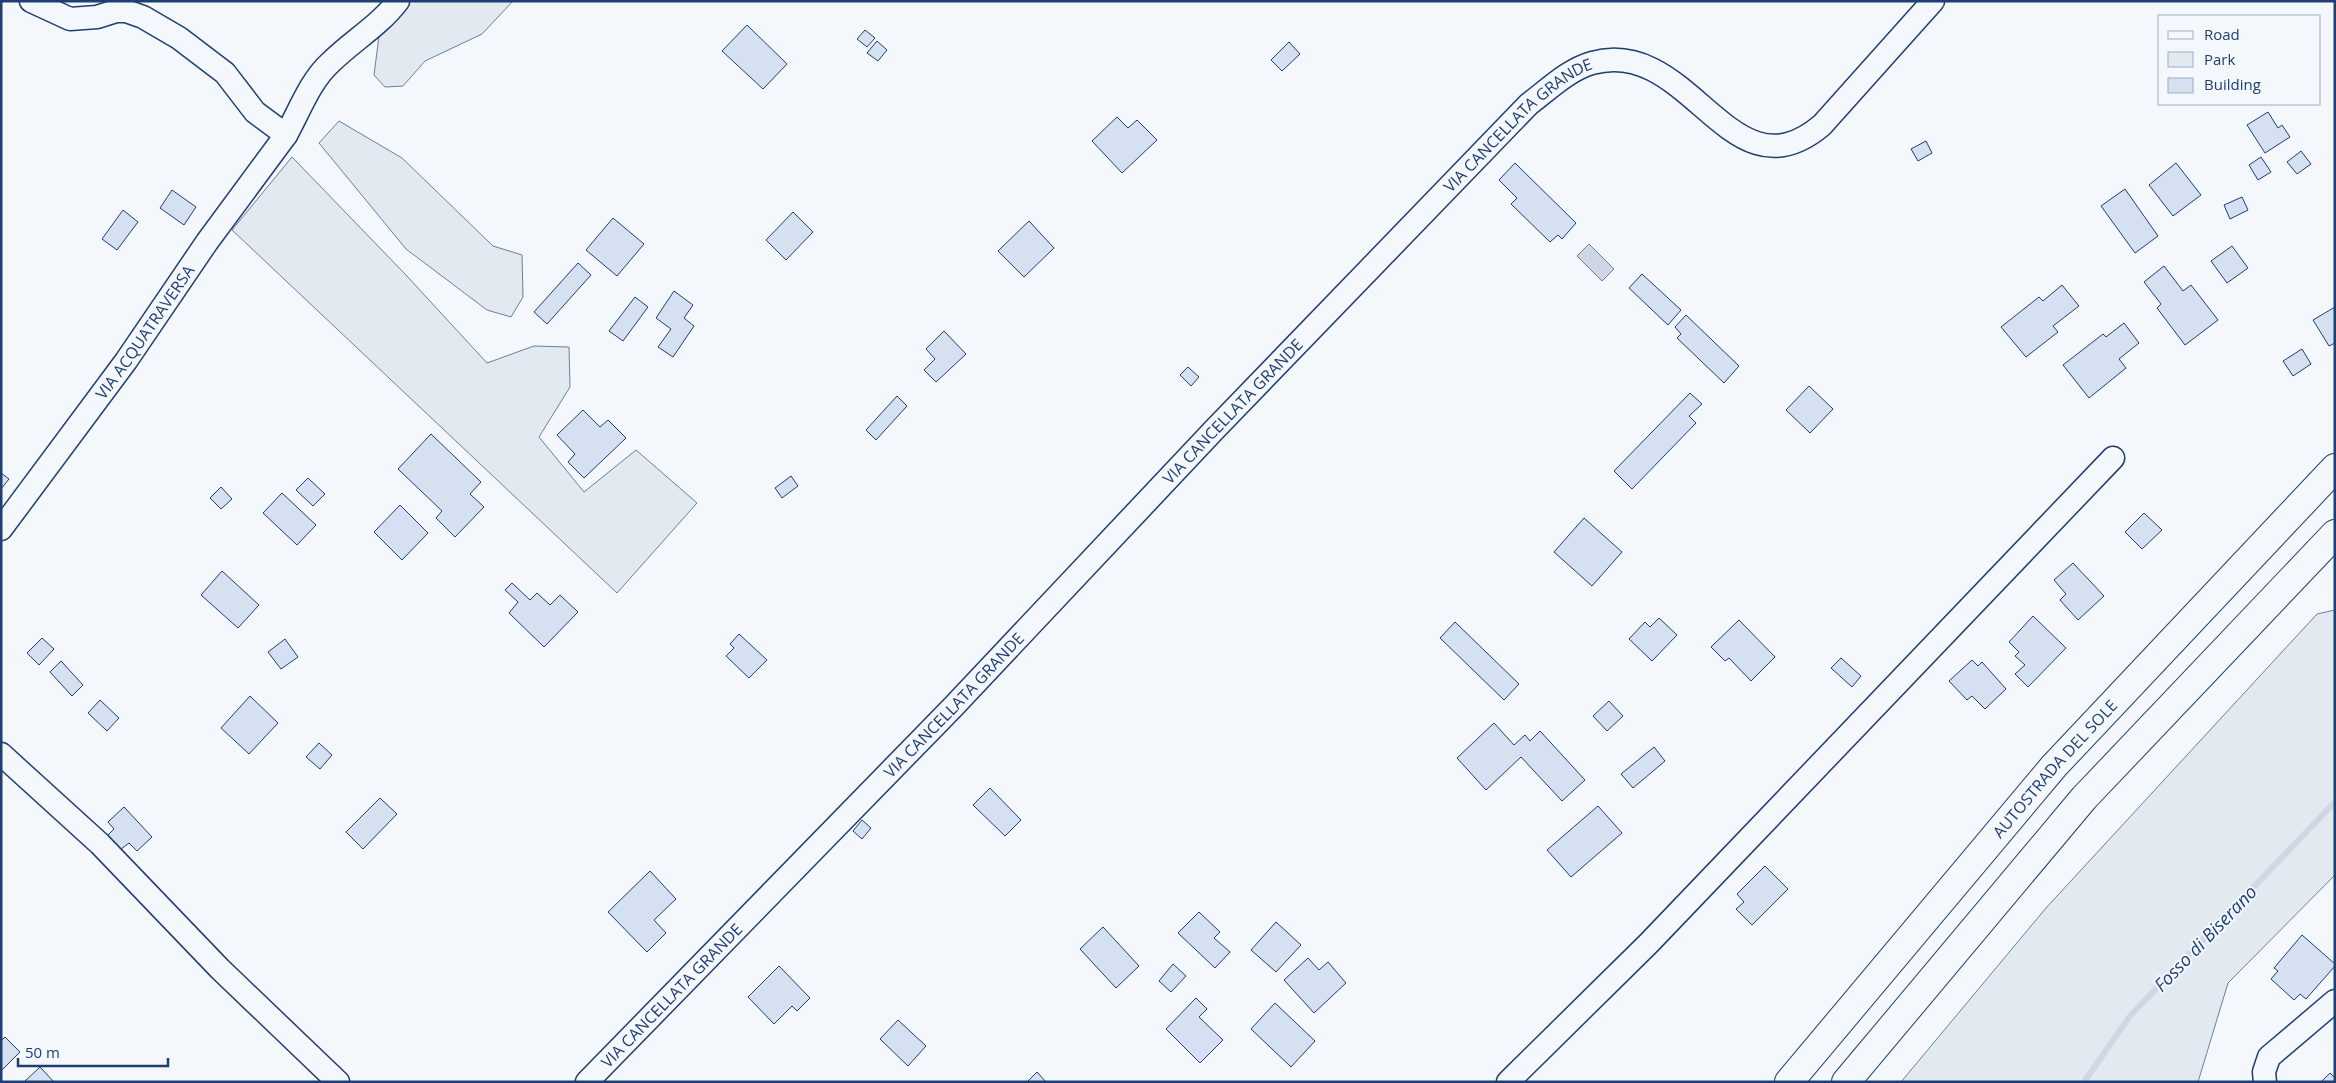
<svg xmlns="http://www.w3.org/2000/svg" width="2336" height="1083" viewBox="0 0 2336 1083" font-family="'Open Sans',sans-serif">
	<rect width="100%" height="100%" fill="#f4f7fb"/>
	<g fill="#e3e9f0" stroke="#687fa3">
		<polygon points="408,1 513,1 482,34 425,61 403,86 385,87 374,75 379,36"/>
		<polygon points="339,121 402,158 493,246 522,255 523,297 511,317 487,310 406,249 319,143"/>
		<polygon points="292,157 405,274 487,363 534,346 569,347 570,387 539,437 584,492 636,450 697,503 617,593 232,230"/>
		<polygon points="2335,610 2335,875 2228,983 2198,1082 1901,1082 2046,908 2317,614"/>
	</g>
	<polygon fill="#cfd7e4" stroke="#687fa3" points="1589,244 1614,269 1602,281 1577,256"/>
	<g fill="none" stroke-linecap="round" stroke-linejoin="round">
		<polyline stroke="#cfd7e4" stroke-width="6" points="2084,1082 2130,1016 2335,802"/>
	</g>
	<g fill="#d5e0f0" stroke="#1d3f73">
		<polygon points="747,25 787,64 763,89 722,51"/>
		<polygon points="865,30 875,38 867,47 857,39"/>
		<polygon points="877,41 887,50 878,61 867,53"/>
		<polygon points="1289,42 1300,54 1282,71 1271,60"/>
		<polygon points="2268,112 2278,128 2282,125 2290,137 2265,153 2247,125"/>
		<polygon points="1117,117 1128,128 1137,120 1157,140 1122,173 1092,141"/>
		<polygon points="1926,141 1932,153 1918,161 1911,149"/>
		<polygon points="2301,151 2311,164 2297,174 2287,162"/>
		<polygon points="2261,157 2271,172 2258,180 2249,165"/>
		<polygon points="1515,163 1576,223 1562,239 1558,235 1550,242 1511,204 1517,198 1499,180"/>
		<polygon points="2176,163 2201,195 2173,216 2149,185"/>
		<polygon points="2125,189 2158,236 2135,253 2101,206"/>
		<polygon points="172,190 196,207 184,225 160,208"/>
		<polygon points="2242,197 2248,210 2230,219 2224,205"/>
		<polygon points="123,210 138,222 117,250 102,239"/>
		<polygon points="793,212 813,232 786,260 766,240"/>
		<polygon points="613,218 644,244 617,276 586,250"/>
		<polygon points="1029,221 1054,248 1024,277 998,251"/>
		<polygon points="2232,246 2248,268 2227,283 2211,261"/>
		<polygon points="578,263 591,275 547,324 534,312"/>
		<polygon points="2164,266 2183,291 2191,285 2218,320 2185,345 2157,308 2161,304 2144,282"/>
		<polygon points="1642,274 1681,310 1668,325 1629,288"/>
		<polygon points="2062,285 2079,306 2053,326 2058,332 2026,357 2001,327 2039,297 2043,301"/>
		<polygon points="674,291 693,305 684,318 694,326 673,357 658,347 671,329 656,318"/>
		<polygon points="635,297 648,307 623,341 609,331"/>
		<polygon points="2335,307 2335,343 2329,346 2313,320"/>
		<polygon points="1686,315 1739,366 1724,383 1677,338 1681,334 1675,327"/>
		<polygon points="2124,323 2139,343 2119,359 2126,368 2089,398 2063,365 2103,334 2106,337"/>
		<polygon points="944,331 966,354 936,382 924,370 935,359 926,349"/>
		<polygon points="2302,349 2311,364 2293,376 2283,361"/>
		<polygon points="1188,367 1199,377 1191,386 1180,375"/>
		<polygon points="1809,386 1833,409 1810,433 1786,410"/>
		<polygon points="1690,393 1702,404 1689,416 1696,423 1632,489 1614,471"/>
		<polygon points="897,396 907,406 876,440 866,430"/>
		<polygon points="583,410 600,427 608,420 626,438 584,478 568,462 575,454 557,435"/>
		<polygon points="431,434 481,482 470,494 484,507 455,537 436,518 442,511 398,469"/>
		<polygon points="1,473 9,479 1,489"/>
		<polygon points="791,476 798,486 782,498 775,488"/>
		<polygon points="308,478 325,494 313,506 296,490"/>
		<polygon points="221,487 232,499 221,509 210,498"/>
		<polygon points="282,493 316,525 297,545 263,513"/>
		<polygon points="400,505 428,533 402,560 374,532"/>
		<polygon points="2144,513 2162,530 2142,549 2125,532"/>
		<polygon points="1584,518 1622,552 1592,586 1554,552"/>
		<polygon points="2073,563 2104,596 2078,620 2060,600 2066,594 2054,580"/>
		<polygon points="222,571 259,605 238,628 201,595"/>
		<polygon points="512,583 530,600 537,593 550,605 560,595 578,612 544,647 509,613 518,602 505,590"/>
		<polygon points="2033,616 2066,648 2028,687 2015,674 2025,665 2015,656 2019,652 2009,642"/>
		<polygon points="1659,618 1677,635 1652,661 1629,639 1645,622 1650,627"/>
		<polygon points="1739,620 1775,657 1751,681 1729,658 1725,661 1711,647"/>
		<polygon points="1455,622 1519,684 1504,700 1440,638"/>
		<polygon points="739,634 767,660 749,678 726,656 734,648 730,644"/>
		<polygon points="42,638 54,649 39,665 27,653"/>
		<polygon points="285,639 298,657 281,669 268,652"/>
		<polygon points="1841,658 1861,676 1852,687 1831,668"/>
		<polygon points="1972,660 1978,666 1982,662 2006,689 1985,709 1972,696 1967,700 1949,681"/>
		<polygon points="61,661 83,685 72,696 50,672"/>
		<polygon points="250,696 278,723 249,754 221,728"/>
		<polygon points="100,700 119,718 107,731 88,713"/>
		<polygon points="1609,701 1623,716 1607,731 1593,716"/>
		<polygon points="1494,723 1514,745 1525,735 1530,741 1540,731 1585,780 1562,801 1521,757 1486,790 1457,758"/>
		<polygon points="319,743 332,755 320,769 306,757"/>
		<polygon points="1654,747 1665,761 1633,788 1621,774"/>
		<polygon points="990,788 1021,820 1005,836 973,805"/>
		<polygon points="380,798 397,814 363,849 346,832"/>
		<polygon points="1598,806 1622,833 1571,877 1547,850"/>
		<polygon points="124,807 152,837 137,851 129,843 120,850 107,836 114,829 108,822"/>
		<polygon points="862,820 871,828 862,839 853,831"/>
		<polygon points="1765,866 1788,889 1752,925 1736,909 1744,902 1737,894"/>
		<polygon points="650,871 676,899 654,920 666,933 647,952 608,912"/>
		<polygon points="1199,912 1220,932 1214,938 1230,952 1215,968 1178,933"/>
		<polygon points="1276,922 1301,945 1276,972 1251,950"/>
		<polygon points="1103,927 1139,966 1116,988 1080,949"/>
		<polygon points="2302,935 2335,964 2335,966 2306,999 2300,994 2294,1000 2271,979 2278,971 2274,968"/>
		<polygon points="1308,958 1319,970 1328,962 1346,983 1314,1013 1284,980"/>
		<polygon points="1173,964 1186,976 1171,992 1159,981"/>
		<polygon points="779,966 810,998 797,1011 792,1006 774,1024 748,997"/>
		<polygon points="1196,998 1207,1009 1199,1017 1223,1040 1200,1063 1166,1029"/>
		<polygon points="1275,1003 1315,1041 1291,1067 1251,1029"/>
		<polygon points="898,1020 926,1046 908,1066 880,1039"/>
		<polygon points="5,1037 20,1052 1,1071 1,1041"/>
		<polygon points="40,1067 54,1082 24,1082"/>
		<polygon points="1037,1072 1046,1082 1027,1082"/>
		<polygon points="2330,1073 2335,1078 2335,1082 2321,1082"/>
	</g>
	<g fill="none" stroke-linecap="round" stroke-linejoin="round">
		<g stroke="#1d3f73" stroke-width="25">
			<g id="minor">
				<path d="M31,1L70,19L97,17L116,11H126L143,17L179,38L225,73L255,112L286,135C299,112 310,81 330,63C352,41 379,26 398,1"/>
				<path id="s1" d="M1,529L126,361L207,242L286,135"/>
				<polyline points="1,754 100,844 220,969 338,1082"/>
				<path id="s2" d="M587,1082L953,707L1214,430L1529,104C1549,89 1568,70 1592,63C1691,35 1730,203 1822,125L1933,1"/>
				<polyline points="1508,1082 1649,943 2113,458"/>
				<polyline points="2265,1082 2264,1072 2269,1057 2335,1001"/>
			</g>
		</g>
		<g stroke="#1d3f73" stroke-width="30">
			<g id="highway">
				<path id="s3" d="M1789,1082L2054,766L2335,468"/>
				<polyline points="1846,1082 2084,798 2335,534"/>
			</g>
		</g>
		<use href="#minor" stroke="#f4f7fb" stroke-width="22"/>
		<use href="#highway" stroke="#f4f7fb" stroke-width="28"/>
	</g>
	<g text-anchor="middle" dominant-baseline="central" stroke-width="4" stroke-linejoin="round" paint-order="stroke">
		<g font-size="16" fill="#1d3f73" stroke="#f4f7fb">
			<text stroke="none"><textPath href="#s2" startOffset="1336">VIA CANCELLATA GRANDE</textPath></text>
			<text stroke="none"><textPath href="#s1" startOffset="244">VIA ACQUATRAVERSA</textPath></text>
			<text stroke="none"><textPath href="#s2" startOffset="931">VIA CANCELLATA GRANDE</textPath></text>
			<text stroke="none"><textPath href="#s2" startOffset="526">VIA CANCELLATA GRANDE</textPath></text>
			<text stroke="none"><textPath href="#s3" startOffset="411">AUTOSTRADA DEL SOLE</textPath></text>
			<text stroke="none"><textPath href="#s2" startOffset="121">VIA CANCELLATA GRANDE</textPath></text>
		</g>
		<g font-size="18" font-style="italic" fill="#1d3f73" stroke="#f4f7fb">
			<text transform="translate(2205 938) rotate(-46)">Fosso di Biserano</text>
		</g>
	</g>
	<rect width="2336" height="1083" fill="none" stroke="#1d3f73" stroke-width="5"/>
	<rect x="2158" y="15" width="162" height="90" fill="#f4f7fb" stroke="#9eadc5"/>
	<rect x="2168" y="31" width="25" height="8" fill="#f4f7fb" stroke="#9eadc5"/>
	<text x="2204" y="40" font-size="15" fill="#1d3f73">Road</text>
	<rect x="2168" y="52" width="25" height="15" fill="#e3e9f0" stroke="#9eadc5"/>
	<text x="2204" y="65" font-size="15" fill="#1d3f73">Park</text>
	<rect x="2168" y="78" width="25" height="15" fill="#d5e0f0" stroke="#9eadc5"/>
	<text x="2204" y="90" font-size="15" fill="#1d3f73">Building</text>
	<path d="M18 1058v8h150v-8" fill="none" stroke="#1d3f73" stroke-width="2.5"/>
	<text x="25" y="1058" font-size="15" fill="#1d3f73" stroke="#f4f7fb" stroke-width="4" paint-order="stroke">50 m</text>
</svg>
